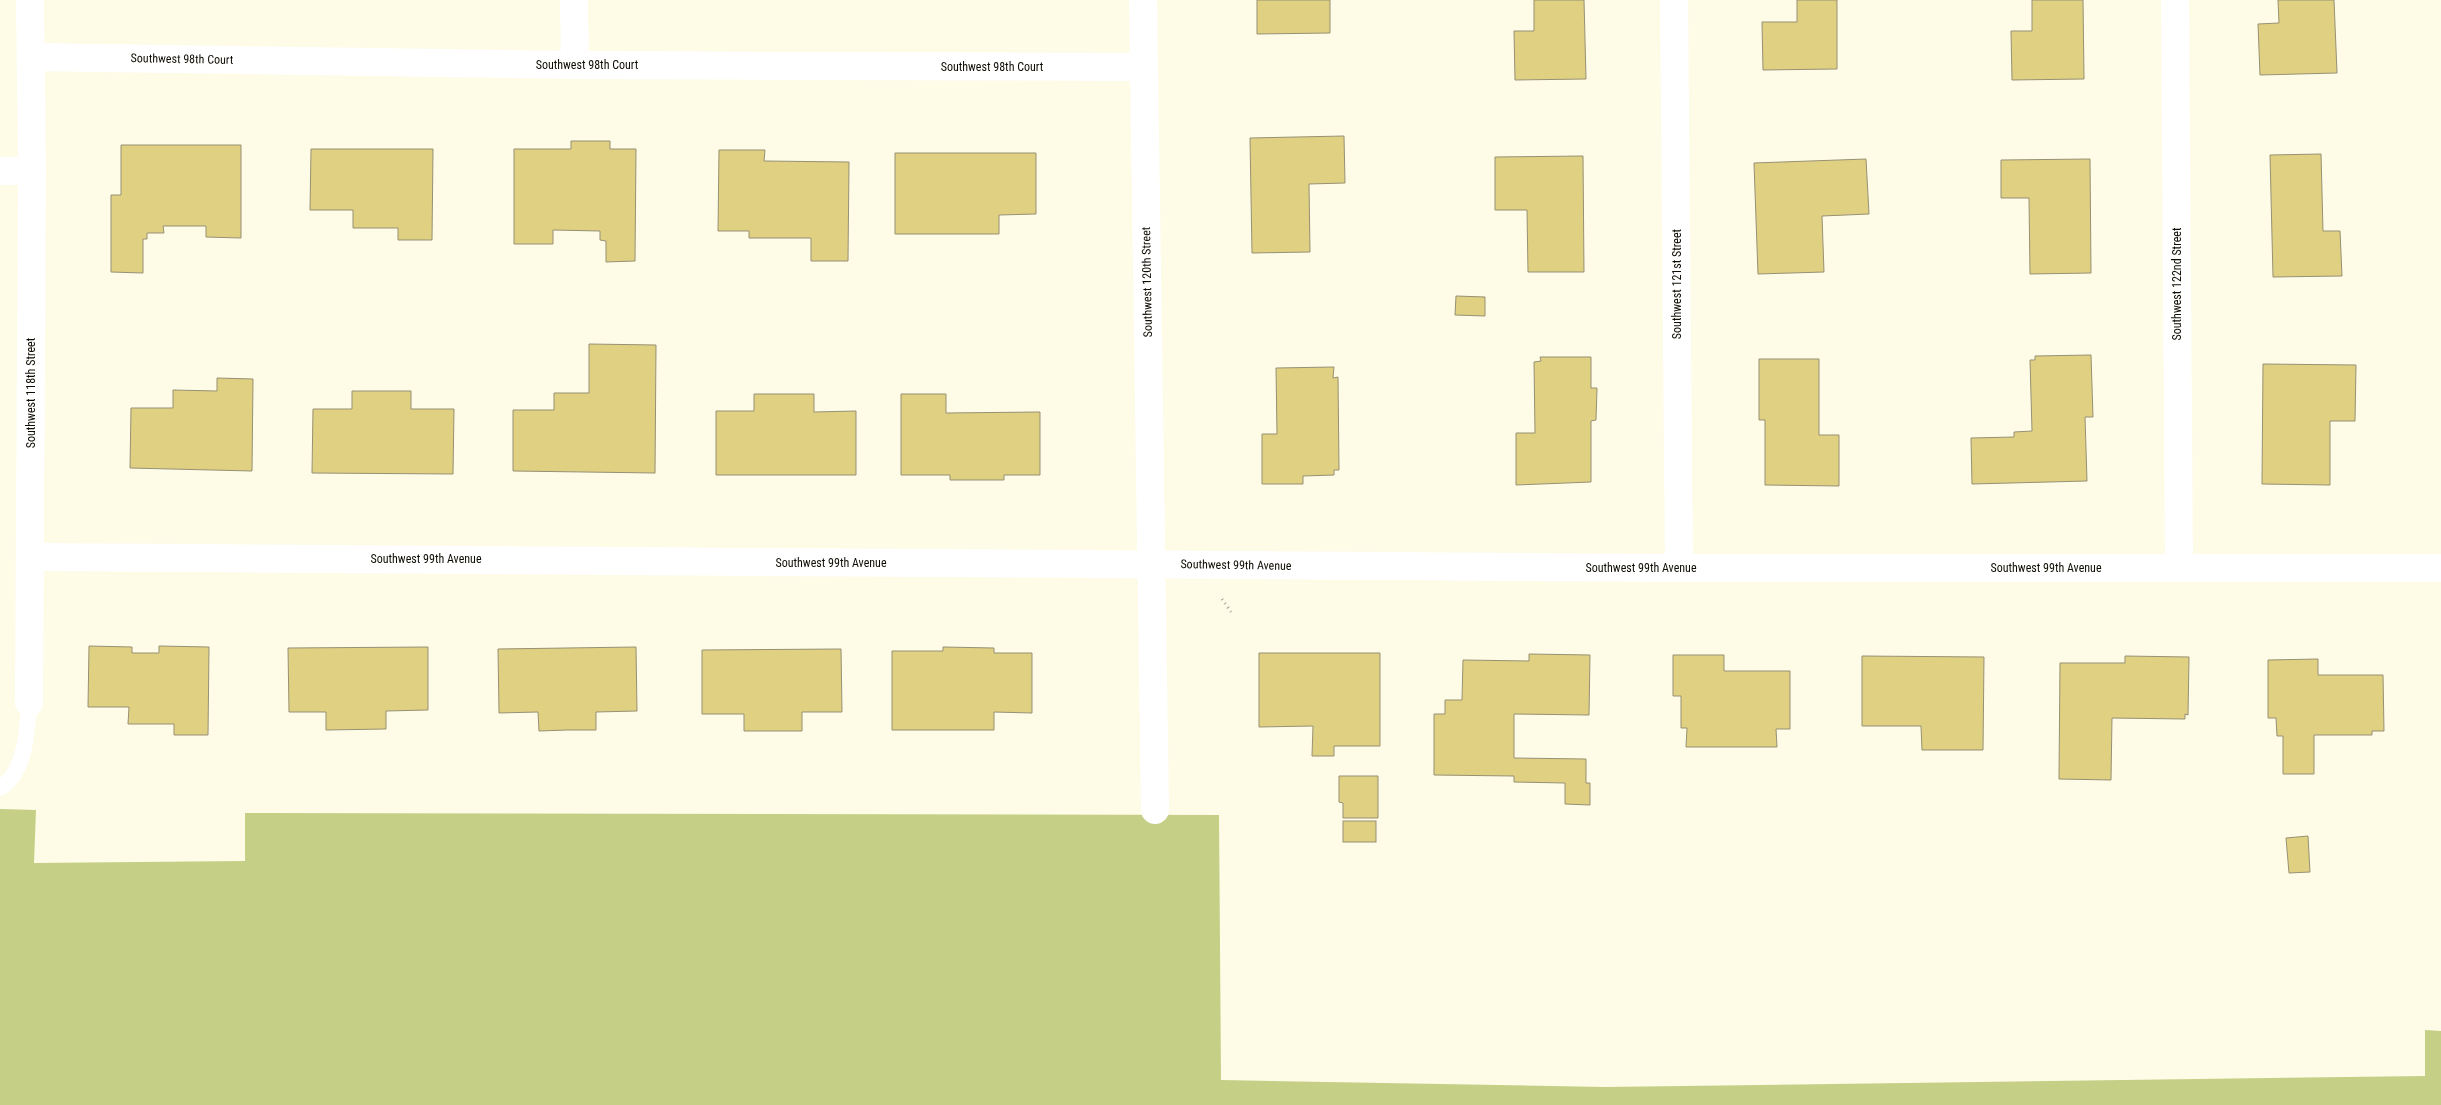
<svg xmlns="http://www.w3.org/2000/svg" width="2441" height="1105" viewBox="0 0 2441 1105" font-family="'Roboto Condensed',sans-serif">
	<rect width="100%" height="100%" fill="#fefbe7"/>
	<polygon fill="#c5cf86" points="0,809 36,810 34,863 245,861 245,813 1219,815 1221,1080 1605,1087 2425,1076 2425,1030 2441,1031 2441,1105 0,1105"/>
	<g fill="#e0d082" stroke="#979174">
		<polygon points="1257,0 1330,0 1330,33 1257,34"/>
		<polygon points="1534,0 1584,0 1586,79 1515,80 1514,31 1534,31"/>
		<polygon points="1797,0 1837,0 1837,69 1763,70 1762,22 1797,22"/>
		<polygon points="2032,0 2083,0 2084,79 2012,80 2011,31 2032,31"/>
		<polygon points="2278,0 2334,0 2337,73 2260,75 2258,24 2279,23"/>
		<polygon points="1344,136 1345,183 1309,184 1310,252 1252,253 1250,138"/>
		<polygon points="571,141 610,141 610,149 636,149 635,261 606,262 606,241 600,240 600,231 553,230 553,244 514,244 514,149 571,149"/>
		<polygon points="121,145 241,145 241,238 206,237 206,226 163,226 164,233 147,233 147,239 143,239 143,273 111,272 111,195 121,195"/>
		<polygon points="311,149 433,149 432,240 398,240 398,228 353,228 353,210 310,210"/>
		<polygon points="719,150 765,150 764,161 849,162 848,261 811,261 811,238 749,238 749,231 718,231"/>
		<polygon points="895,153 1036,153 1036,214 999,215 999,234 895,234"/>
		<polygon points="2321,154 2323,231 2340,231 2342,276 2273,277 2270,155"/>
		<polygon points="1583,156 1584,272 1528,272 1527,210 1495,210 1495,157"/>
		<polygon points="1866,159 1869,214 1822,216 1824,272 1758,274 1754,163"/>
		<polygon points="2090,159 2091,273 2030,274 2029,198 2001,198 2001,160"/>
		<polygon points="1456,296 1485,297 1485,316 1455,315"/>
		<polygon points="589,344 656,345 655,473 513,471 513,410 554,410 554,393 589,393"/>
		<polygon points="2091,355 2093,417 2085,417 2087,481 1972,484 1971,438 2014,437 2014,432 2032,431 2030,360 2035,360 2035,356"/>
		<polygon points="1540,357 1591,357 1591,388 1597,388 1596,420 1591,421 1591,482 1516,485 1516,433 1535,433 1534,362 1541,361"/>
		<polygon points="1759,359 1819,359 1819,435 1839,435 1839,486 1765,485 1765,420 1759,420"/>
		<polygon points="2263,364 2356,365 2355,421 2330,421 2330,485 2262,484"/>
		<polygon points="1334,367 1333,378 1338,377 1339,470 1334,470 1334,475 1303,476 1303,484 1262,484 1262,434 1277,434 1276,368"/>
		<polygon points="217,378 253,379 252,471 130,468 131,408 173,408 173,390 217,391"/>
		<polygon points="352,391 411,391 411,409 454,409 453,474 312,473 313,409 352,409"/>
		<polygon points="754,394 814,394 814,412 856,411 856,475 716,475 716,411 754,411"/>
		<polygon points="901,394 946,394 946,413 1040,412 1040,475 1004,475 1004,480 950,480 950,475 901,475"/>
		<polygon points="89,646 132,647 132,653 159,653 159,646 209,647 208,735 174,735 174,724 128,724 129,707 88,707"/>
		<polygon points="428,647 428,710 386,711 386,729 326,730 326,712 289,712 288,648"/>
		<polygon points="636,647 637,711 596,712 596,730 567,730 539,731 538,712 499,713 498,649"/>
		<polygon points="943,647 994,648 994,653 1032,653 1032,713 994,712 994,730 892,730 892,651 943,651"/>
		<polygon points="841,649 842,712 802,712 802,731 744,731 744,714 702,714 702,650"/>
		<polygon points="1259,653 1380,653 1380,746 1334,746 1334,756 1312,756 1313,726 1259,727"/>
		<polygon points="1529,654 1590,655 1589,715 1514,714 1514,758 1586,759 1586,783 1590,783 1590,805 1565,804 1565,783 1514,782 1514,776 1434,775 1434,714 1445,714 1445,700 1462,700 1463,660 1529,661"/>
		<polygon points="1673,655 1724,655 1724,671 1790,671 1790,729 1776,729 1777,747 1686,747 1687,728 1681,728 1681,696 1673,696"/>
		<polygon points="1862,656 1984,657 1983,750 1922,750 1921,726 1862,726"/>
		<polygon points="2125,656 2189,657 2188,715 2185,714 2185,719 2112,718 2111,780 2059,779 2060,663 2125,663"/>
		<polygon points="2318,659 2318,675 2383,675 2384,731 2372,731 2372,735 2314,735 2314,774 2283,774 2283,736 2277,736 2276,718 2268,718 2268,660"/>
		<polygon points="1339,776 1378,776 1378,818 1343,818 1343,803 1339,802"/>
		<rect x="1343" y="821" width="33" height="21"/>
		<polygon points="2308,836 2310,872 2289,873 2286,838"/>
	</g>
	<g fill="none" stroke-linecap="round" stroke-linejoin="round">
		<polyline stroke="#a7a494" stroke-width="3" stroke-dasharray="1 4" stroke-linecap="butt" points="1222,599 1231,612"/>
		<path stroke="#fff" stroke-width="16" d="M0,788C26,772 27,731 29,703"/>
		<g stroke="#fff" stroke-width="28">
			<polyline points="574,0 575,65"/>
			<polyline points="1143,0 1155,810"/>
			<polyline points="1674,0 1679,568"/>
			<polyline points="2175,0 2179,568"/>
			<polyline points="31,57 575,65 1143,67"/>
			<polyline points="0,171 32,171"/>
			<polyline points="31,557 1679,568 2441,568"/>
			<polyline points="29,703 32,171 30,0"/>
		</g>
	</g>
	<g text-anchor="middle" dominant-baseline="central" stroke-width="4" stroke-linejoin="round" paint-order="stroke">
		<g font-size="12" fill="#0f0c03" stroke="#fff">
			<text transform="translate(182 59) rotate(1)">Southwest 98th Court</text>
			<text x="587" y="65">Southwest 98th Court</text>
			<text x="992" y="67">Southwest 98th Court</text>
			<text transform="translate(1147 282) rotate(-91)">Southwest 120th Street</text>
			<text transform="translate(1677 284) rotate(-90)">Southwest 121st Street</text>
			<text transform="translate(2177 284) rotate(-90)">Southwest 122nd Street</text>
			<text transform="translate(31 393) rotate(-90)">Southwest 118th Street</text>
			<text x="426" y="559">Southwest 99th Avenue</text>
			<text x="831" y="563">Southwest 99th Avenue</text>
			<text transform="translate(1236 565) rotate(1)">Southwest 99th Avenue</text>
			<text x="1641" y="568">Southwest 99th Avenue</text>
			<text x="2046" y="568">Southwest 99th Avenue</text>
		</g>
	</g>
</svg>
